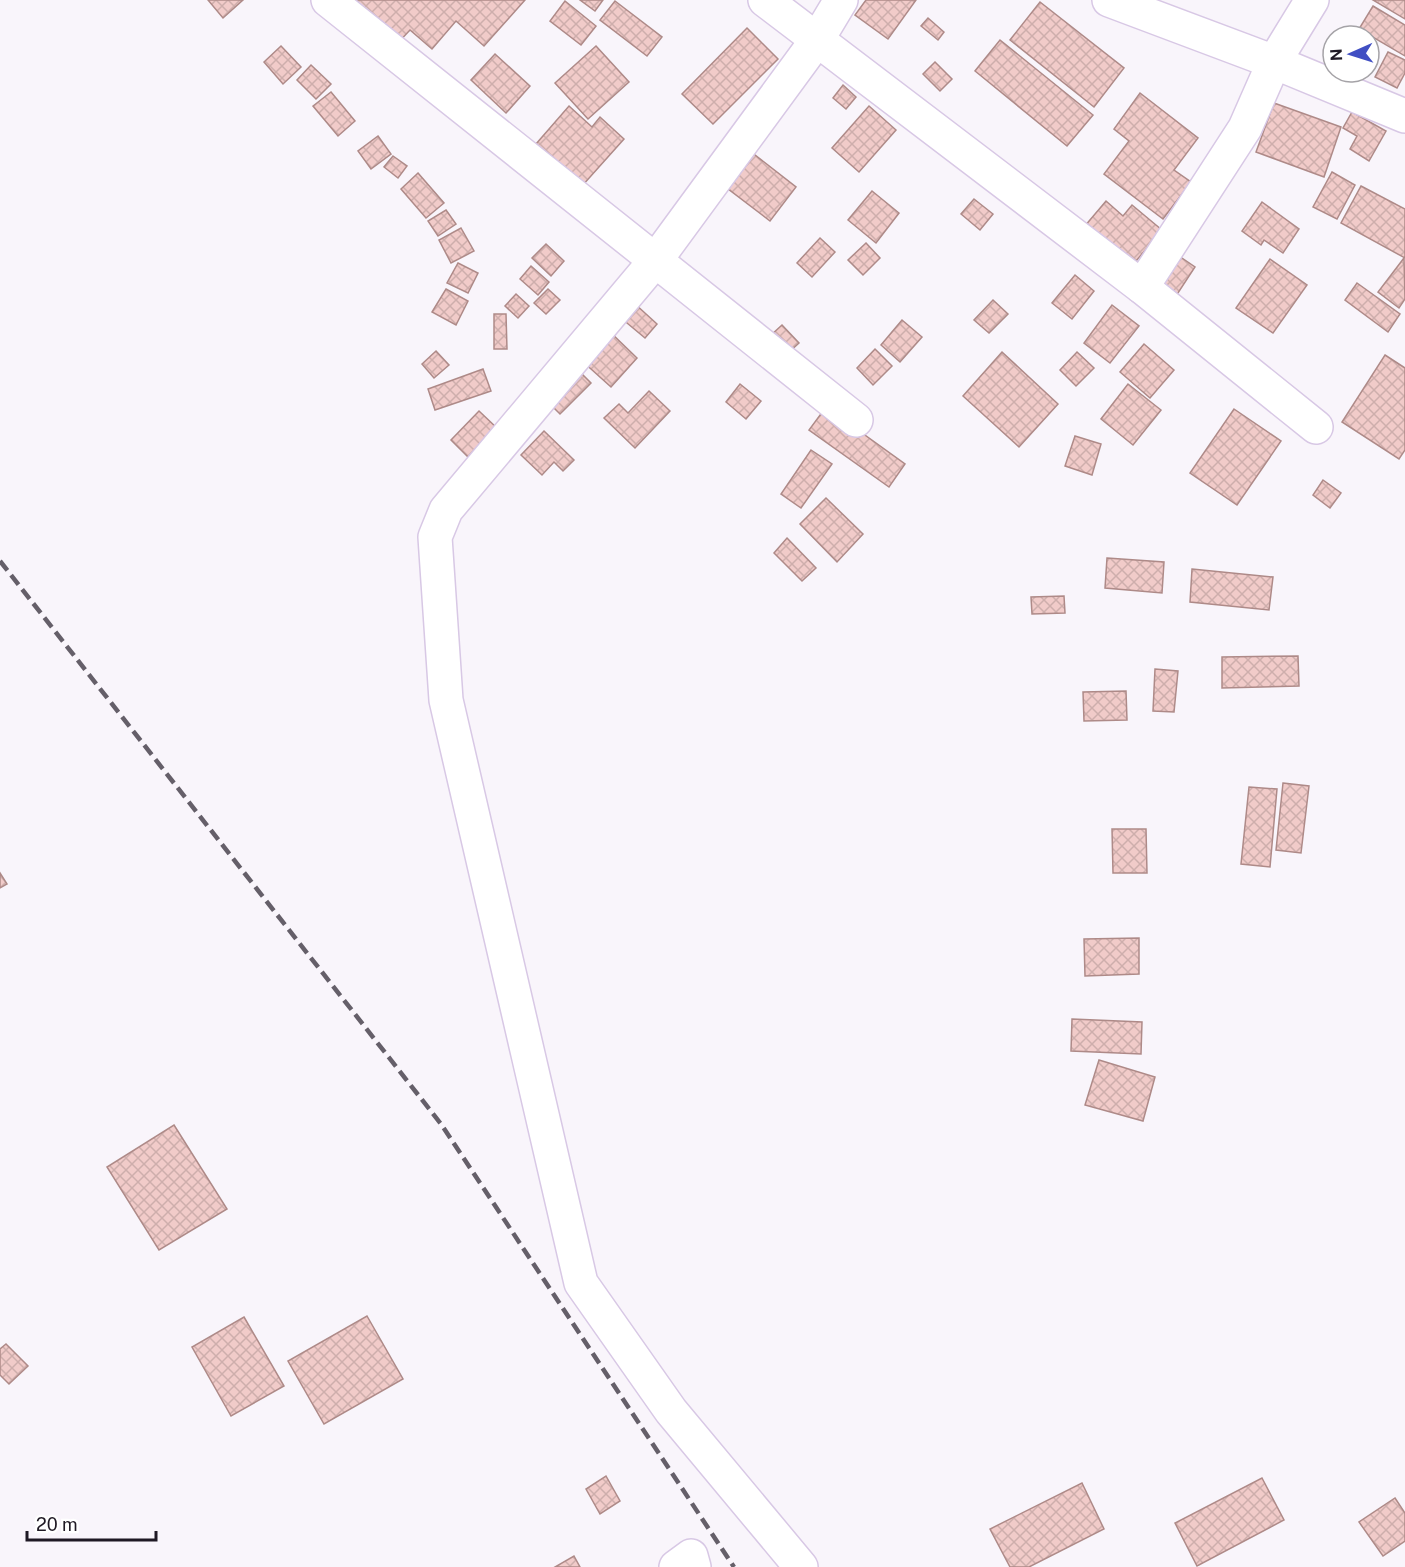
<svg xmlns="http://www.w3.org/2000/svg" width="1405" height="1567" viewBox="0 0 1405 1567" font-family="'Public Sans',sans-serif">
	<defs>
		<pattern id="building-cross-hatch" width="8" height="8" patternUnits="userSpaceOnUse" patternTransform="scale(1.5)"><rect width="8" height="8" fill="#f1cbc9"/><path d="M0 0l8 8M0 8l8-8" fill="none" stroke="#ceaeac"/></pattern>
	</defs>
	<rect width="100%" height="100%" fill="#f9f5fb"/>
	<g fill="url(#building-cross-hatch)" stroke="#ae8a88" stroke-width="1.5">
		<polygon points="208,0 243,0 223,18"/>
		<polygon points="341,0 525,0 484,46 456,21 432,49 410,30 394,47"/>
		<polygon points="580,0 603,0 595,11"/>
		<polygon points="866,0 916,0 888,39 855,15"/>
		<polygon points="1373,0 1405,0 1405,19"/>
		<polygon points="565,1 596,26 581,45 550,21"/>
		<polygon points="615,1 662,37 647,56 600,20"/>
		<polygon points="1040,2 1124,68 1094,107 1010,40"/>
		<polygon points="1373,6 1405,25 1405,56 1359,29"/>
		<polygon points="928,18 944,32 938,40 921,26"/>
		<polygon points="747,28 778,59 713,124 682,94"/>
		<polygon points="1000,40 1093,115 1067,146 975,71"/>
		<polygon points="281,46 301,67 283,84 264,62"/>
		<polygon points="596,46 629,82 588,119 555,83"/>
		<polygon points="1388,52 1405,60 1405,73 1397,88 1375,77"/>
		<polygon points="495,54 530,86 506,113 471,80"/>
		<polygon points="935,62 952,79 940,91 923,74"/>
		<polygon points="311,65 331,84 316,99 297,80"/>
		<polygon points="843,85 856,97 846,109 833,98"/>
		<polygon points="331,92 355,121 338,136 313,106"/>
		<polygon points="1140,93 1198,138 1174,170 1191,182 1163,219 1104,174 1129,141 1114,129"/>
		<polygon points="1274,103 1341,127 1324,177 1256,152"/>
		<polygon points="569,106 592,127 600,117 624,139 582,186 536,144"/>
		<polygon points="869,106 896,130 859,172 832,148"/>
		<polygon points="1352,112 1386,131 1369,161 1350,149 1357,136 1343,128"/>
		<polygon points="378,136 391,154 371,169 358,151"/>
		<polygon points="750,151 796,187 770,221 723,185"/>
		<polygon points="393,156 407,166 398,178 384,167"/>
		<polygon points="1332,172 1355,185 1337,219 1313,207"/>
		<polygon points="418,173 444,203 426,218 401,189"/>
		<polygon points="1361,186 1405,209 1405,258 1341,223"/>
		<polygon points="872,191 899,213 876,243 848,220"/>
		<polygon points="974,199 993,214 980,230 961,214"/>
		<polygon points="1106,201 1123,216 1132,205 1162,230 1126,273 1079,233"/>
		<polygon points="1262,202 1299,229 1283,253 1264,240 1261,245 1242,231"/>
		<polygon points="446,210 456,224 438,236 428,221"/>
		<polygon points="461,228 474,251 451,263 439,240"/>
		<polygon points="820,238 835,252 812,277 797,263"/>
		<polygon points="866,243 880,258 863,275 848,260"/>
		<polygon points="546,244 564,261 551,276 532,258"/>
		<polygon points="1179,256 1195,267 1176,296 1160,284"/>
		<polygon points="1404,258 1405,299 1399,308 1378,292"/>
		<polygon points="1270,259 1307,285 1273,333 1236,308"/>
		<polygon points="458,263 478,273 468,293 447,283"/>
		<polygon points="531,266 549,282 538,295 520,279"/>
		<polygon points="1075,275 1094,291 1072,319 1052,303"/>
		<polygon points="1357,283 1400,314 1388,332 1345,300"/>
		<polygon points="446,289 468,301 456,325 432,312"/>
		<polygon points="548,289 560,300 546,314 534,303"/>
		<polygon points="516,294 529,306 518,318 505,306"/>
		<polygon points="993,300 1008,314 989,333 974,320"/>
		<polygon points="634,303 657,324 645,338 621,318"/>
		<polygon points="1112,305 1139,326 1110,363 1084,343"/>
		<polygon points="494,314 506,314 507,349 494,349"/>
		<polygon points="902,320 922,337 900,362 881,345"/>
		<polygon points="782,325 799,343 787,354 770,336"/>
		<polygon points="608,330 637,358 611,387 581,360"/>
		<polygon points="1144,344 1174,370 1150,398 1120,372"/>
		<polygon points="875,349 892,366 873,385 857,368"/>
		<polygon points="436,351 449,365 434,378 422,364"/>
		<polygon points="1002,352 1058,404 1019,447 963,396"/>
		<polygon points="1077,352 1094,368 1076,386 1060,370"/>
		<polygon points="1385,355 1405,368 1405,450 1399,459 1342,422"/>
		<polygon points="576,368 591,383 560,414 545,399"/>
		<polygon points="483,369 491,391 435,410 428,389"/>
		<polygon points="740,384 761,401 746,419 726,402"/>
		<polygon points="1128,384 1161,410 1133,445 1101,419"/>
		<polygon points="649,391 670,411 635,448 604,418 619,404 628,413"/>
		<polygon points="826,407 905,464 889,487 809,430"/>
		<polygon points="1234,409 1281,441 1237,505 1190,473"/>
		<polygon points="479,411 499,430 470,459 451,440"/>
		<polygon points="544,431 574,460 563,471 554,462 542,475 521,455"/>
		<polygon points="1075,436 1101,444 1092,475 1065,466"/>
		<polygon points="811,450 832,464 801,508 781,494"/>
		<polygon points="1323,480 1341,493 1330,508 1313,495"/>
		<polygon points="826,498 863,534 837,562 800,524"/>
		<polygon points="787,538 816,568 802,581 774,553"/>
		<polygon points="1107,558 1164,562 1162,593 1105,588"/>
		<polygon points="1192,569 1273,577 1269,610 1190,602"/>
		<polygon points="1064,596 1065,613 1032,614 1031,597"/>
		<polygon points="1298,656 1299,686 1222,688 1222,657"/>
		<polygon points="1155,669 1178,671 1174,712 1153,711"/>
		<polygon points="1126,691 1127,720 1084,721 1083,692"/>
		<polygon points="1283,783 1309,786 1301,853 1276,850"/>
		<polygon points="1249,787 1277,789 1270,867 1241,864"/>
		<polygon points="1112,829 1146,829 1147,873 1113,873"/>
		<polygon points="0,873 7,884 0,888"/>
		<polygon points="1139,938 1139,974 1085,976 1084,939"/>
		<polygon points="1072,1019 1142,1022 1141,1054 1071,1051"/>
		<polygon points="1099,1060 1155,1077 1143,1121 1085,1105"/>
		<polygon points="174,1125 227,1209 159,1250 107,1167"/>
		<polygon points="367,1316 403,1379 324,1424 288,1361"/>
		<polygon points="244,1317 284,1386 231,1416 192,1347"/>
		<polygon points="6,1344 28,1366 9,1384 0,1375 0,1349"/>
		<polygon points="606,1476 620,1501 600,1514 586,1489"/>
		<polygon points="1262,1478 1284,1520 1197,1566 1175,1523"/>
		<polygon points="1082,1483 1104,1529 1029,1567 1010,1567 990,1529"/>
		<polygon points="1395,1498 1405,1513 1405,1541 1383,1556 1359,1522"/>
		<polygon points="574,1556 580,1567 555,1567"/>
	</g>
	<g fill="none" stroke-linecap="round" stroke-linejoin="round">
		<g stroke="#d8c8e5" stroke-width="36">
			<g id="street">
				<polyline points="328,0 856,420"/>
				<polyline points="765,0 1142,287 1316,427"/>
				<polyline points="1109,0 1274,62 1405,116"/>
				<polyline points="1142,287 1245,128 1274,62 1312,0"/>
				<polyline points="676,1567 691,1556 694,1567"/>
				<polyline points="801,1567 671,1411 581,1283 446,700 435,537 446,510 655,261 817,40 841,0"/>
			</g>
		</g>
		<use href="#street" stroke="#fff" stroke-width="33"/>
		<polyline stroke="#655f69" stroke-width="4.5" stroke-dasharray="12 6" stroke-linecap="butt" points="0,561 441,1124 734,1567"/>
	</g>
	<g transform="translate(1351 54) rotate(267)"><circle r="28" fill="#ffffff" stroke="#a5a3a7" stroke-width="1.5"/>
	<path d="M0-4.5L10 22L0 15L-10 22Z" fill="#414fc3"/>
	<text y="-9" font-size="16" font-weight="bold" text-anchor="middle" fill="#1f1924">N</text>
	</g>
	<path d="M27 1531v9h129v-9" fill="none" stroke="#1f1924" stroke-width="3"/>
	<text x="36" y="1531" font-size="18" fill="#1f1924" stroke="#ffffff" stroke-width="4.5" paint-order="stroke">20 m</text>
</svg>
